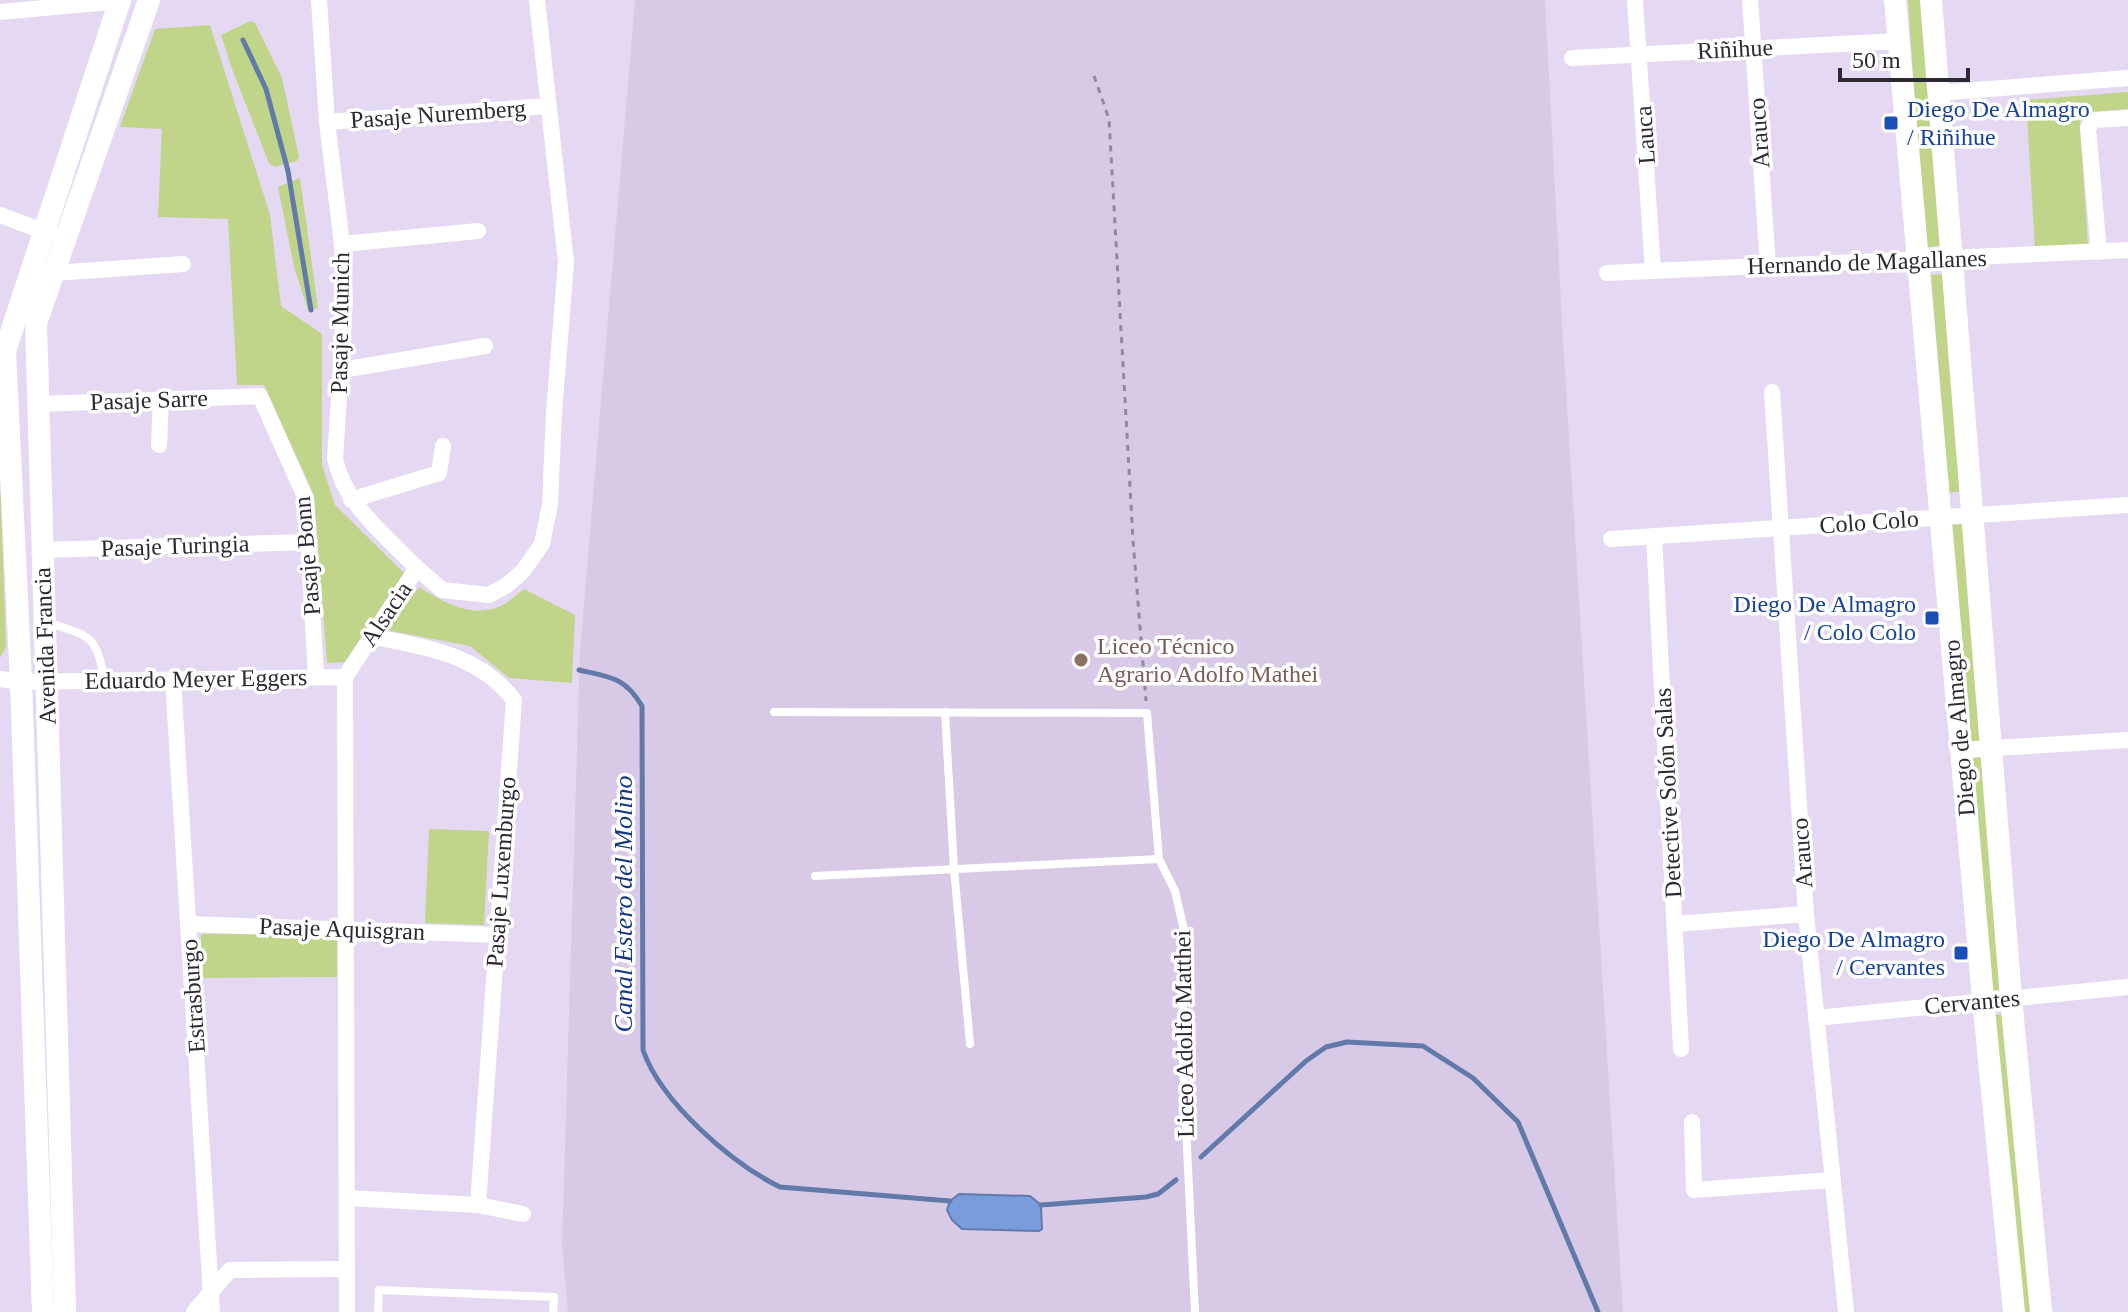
<svg xmlns="http://www.w3.org/2000/svg" width="2128" height="1312" viewBox="0 0 2128 1312" font-family="'Times New Roman',serif">
	<rect width="100%" height="100%" fill="#e5d8f2"/>
	<polygon fill="#d8c9e7" points="635,0 1545,0 1563,340 1623,1312 568,1312 562,1245 580,651"/>
	<g fill="#c0d48a">
		<polygon points="1908,0 1921,0 1942,245 1925,248"/>
		<polygon points="250,21 255,23 282,78 299,157 297,161 275,167 269,163 232,69 221,35"/>
		<polygon points="210,25 270,215 281,306 322,334 322,465 335,505 404,573 345,662 327,663 314,495 264,385 237,385 228,219 158,217 162,129 120,127 155,29"/>
		<polygon points="2128,92 2128,109 2079,113 2088,244 2035,248 2026,100"/>
		<polygon points="300,178 318,308 308,310 294,267 278,187"/>
		<polygon points="1945,274 1965,491 1949,493 1931,275"/>
		<polygon points="0,477 6,647 0,658"/>
		<polygon points="1966,522 1984,740 1968,744 1950,523"/>
		<path d="M419,587C442,602 475,620 503,605C510,601 517,594 524,589L575,615L572,683L509,678L470,646L386,630Z"/>
		<polygon points="1986,756 2004,989 1991,991 1972,759"/>
		<polygon points="429,829 489,831 484,925 425,923"/>
		<polygon points="201,934 337,934 337,977 201,978"/>
		<polygon points="2005,1014 2033,1312 2023,1312 1995,1015"/>
	</g>
	<polygon fill="#799cdc" stroke="#627aa9" stroke-width="2" points="959,1194 1030,1196 1041,1205 1042,1229 1039,1231 962,1229 952,1220 947,1210 950,1201"/>
	<g fill="none" stroke-linecap="round" stroke-linejoin="round">
		<g stroke="#627aa9" stroke-width="5">
			<polyline points="243,40 266,89 288,171 311,310"/>
			<path d="M579,670C610,677 625,677 642,706L643,1050C661,1102 731,1163 780,1187L950,1201"/>
			<polyline points="1201,1157 1306,1061 1326,1047 1347,1042 1423,1046 1473,1078 1518,1122 1598,1312"/>
			<polyline points="1041,1205 1146,1197 1158,1194 1176,1180"/>
		</g>
		<polyline stroke="#92899b" stroke-width="3" stroke-dasharray="6 6" stroke-linecap="butt" points="1094,76 1109,119 1133,540 1146,701"/>
		<g stroke="#fff" stroke-width="8">
			<path d="M47,622C92,638 94,632 105,680"/>
			<polyline points="774,712 1147,713 1159,859 1175,891 1184,930 1188,962 1181,1024 1195,1312"/>
			<polyline points="945,712 954,869 970,1044"/>
			<polyline points="815,876 1159,859"/>
			<polyline points="378,1312 379,1290 554,1297 553,1312"/>
		</g>
		<g stroke="#fff" stroke-width="16">
			<path d="M319,0L327,122L342,244L345,302L335,459C345,505 385,535 417,568"/>
			<polyline points="1635,0 1653,271"/>
			<polyline points="1750,0 1768,266"/>
			<polyline points="0,12 120,1"/>
			<polyline points="1572,58 1898,41"/>
			<polyline points="1938,93 2128,78"/>
			<polyline points="327,122 548,106"/>
			<polyline points="0,215 53,235"/>
			<polyline points="342,244 478,231"/>
			<polyline points="2099,252 2088,128 2094,120 2128,118"/>
			<polyline points="54,273 183,264"/>
			<polyline points="1607,273 2128,250"/>
			<polyline points="342,370 485,346"/>
			<polyline points="1772,392 1806,914 1846,1312"/>
			<polyline points="38,404 260,396 306,499 316,677"/>
			<polyline points="159,445 161,399"/>
			<polyline points="351,500 439,473 443,446"/>
			<polyline points="1654,536 1681,1049"/>
			<polyline points="1611,539 2128,505"/>
			<polyline points="42,550 308,542"/>
			<polyline points="0,679 21,682 345,677"/>
			<polyline points="173,679 212,1312"/>
			<polyline points="1961,750 2128,740"/>
			<polyline points="188,924 497,935"/>
			<polyline points="1675,924 1806,914"/>
			<polyline points="1816,1018 2128,987"/>
			<polyline points="1692,1122 1694,1190 1833,1180"/>
			<path d="M347,1198L478,1205L514,700C477,653 426,648 371,636"/>
			<polyline points="478,1205 523,1214"/>
			<polyline points="194,1312 230,1270 347,1269"/>
			<polyline points="347,1312 345,677 417,568 442,590 489,595 507,585 523,571 542,544 550,505 554,412 566,262 537,0"/>
		</g>
		<g stroke="#fff" stroke-width="22">
			<polyline points="1895,0 1983,999 2014,1312"/>
			<polyline points="1931,0 2011,998 2041,1312"/>
			<polyline points="43,1312 21,682 5,351 120,0"/>
			<polyline points="65,1312 36,323 149,0"/>
		</g>
	</g>
	<g fill="#1a4fb4" stroke="#fff" stroke-width="3">
		<rect x="1883" y="115" width="16" height="16" rx="4"/>
		<rect x="1924" y="610" width="16" height="16" rx="4"/>
		<rect x="1953" y="945" width="16" height="16" rx="4"/>
	</g>
	<circle fill="#8d6e63" stroke="#fff" stroke-width="3" cx="1081" cy="660" r="8"/>
	<g text-anchor="middle" dominant-baseline="central" stroke-width="7" stroke-linejoin="round" paint-order="stroke">
		<g font-size="24" fill="#2d2932" stroke="#fff">
			<text transform="translate(1735 49) rotate(-3)">Riñihue</text>
			<text transform="translate(438 114) rotate(-4)">Pasaje Nuremberg</text>
			<text transform="translate(1759 133) rotate(-94)">Arauco</text>
			<text transform="translate(1645 135) rotate(-94)">Lauca</text>
			<text transform="translate(1867 262) rotate(-2)">Hernando de Magallanes</text>
			<text transform="translate(340 323) rotate(-89)">Pasaje Munich</text>
			<text transform="translate(149 400) rotate(-2)">Pasaje Sarre</text>
			<text transform="translate(1869 522) rotate(-4)">Colo Colo</text>
			<text transform="translate(175 546) rotate(-2)">Pasaje Turingia</text>
			<text transform="translate(307 556) rotate(-95)">Pasaje Bonn</text>
			<text transform="translate(386 614) rotate(-56)">Alsacia</text>
			<text transform="translate(45 646) rotate(-92)">Avenida Francia</text>
			<text transform="translate(196 679) rotate(-1)">Eduardo Meyer Eggers</text>
			<text transform="translate(1959 728) rotate(-95)">Diego de Almagro</text>
			<text transform="translate(1668 793) rotate(-93)">Detective Solón Salas</text>
			<text transform="translate(1802 853) rotate(-94)">Arauco</text>
			<text transform="translate(501 872) rotate(-86)">Pasaje Luxemburgo</text>
			<text transform="translate(342 929) rotate(2)">Pasaje Aquisgran</text>
			<text transform="translate(193 996) rotate(-94)">Estrasburgo</text>
			<text transform="translate(1972 1002) rotate(-5)">Cervantes</text>
			<text transform="translate(1184 1034) rotate(-91)">Liceo Adolfo Matthei</text>
		</g>
		<g font-size="24" fill="#164399" stroke="#fff" text-anchor="end">
			<text x="1907" y="109" text-anchor="start">Diego De Almagro<tspan x="1907" dy="28">/ Riñihue</tspan></text>
			<text x="1916" y="604">Diego De Almagro<tspan x="1916" dy="28">/ Colo Colo</tspan></text>
			<text x="1945" y="939">Diego De Almagro<tspan x="1945" dy="28">/ Cervantes</tspan></text>
		</g>
		<g font-size="24" fill="#785e54" stroke="#fff" text-anchor="start">
			<text x="1097" y="646">Liceo Técnico<tspan x="1097" dy="28">Agrario Adolfo Mathei</tspan></text>
		</g>
		<g font-size="26" font-style="italic" fill="#143883" stroke="#fff">
			<text transform="translate(623 904) rotate(-90)">Canal Estero del Molino</text>
		</g>
	</g>
	<path d="M1840 68v12h128v-12" fill="none" stroke="#2d2932" stroke-width="4"/>
	<text x="1852" y="68" font-size="24" fill="#2d2932" stroke="#ffffff" stroke-width="6" paint-order="stroke">50 m</text>
</svg>
